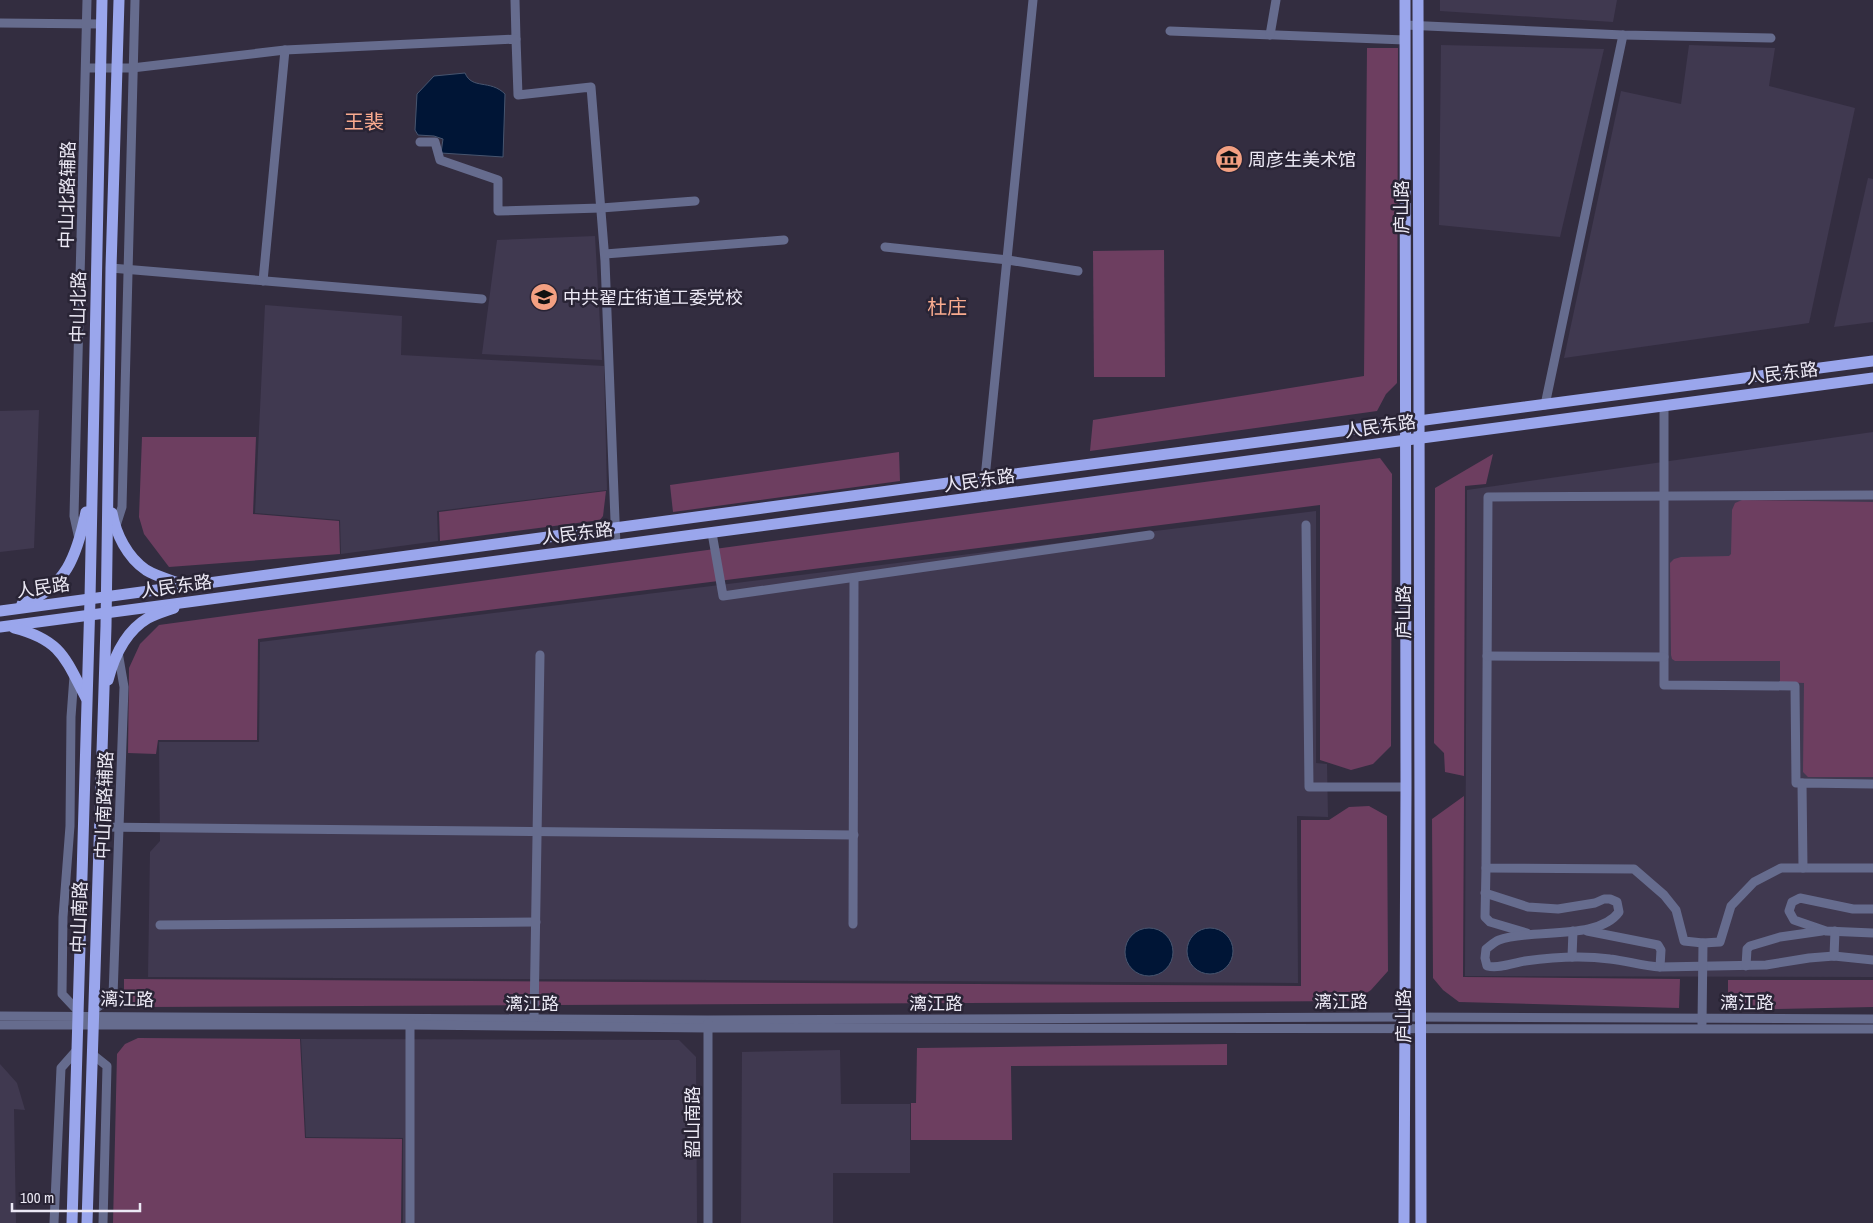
<svg xmlns="http://www.w3.org/2000/svg" width="1873" height="1223" viewBox="0 0 1873 1223" font-family="'Archivo Narrow','Noto Sans SC',sans-serif">
	<rect width="100%" height="100%" fill="#332d40"/>
	<g fill="#403950">
		<polygon points="1440,0 1617,0 1613,22 1440,11"/>
		<polygon points="1441,45 1604,49 1560,237 1439,225"/>
		<polygon points="1689,45 1775,48 1769,86 1855,108 1809,323 1564,358 1621,91 1681,104"/>
		<polygon points="1868,178 1873,179 1873,322 1834,327"/>
		<polygon points="595,236 602,360 482,354 497,240"/>
		<polygon points="265,305 402,316 401,355 604,366 607,490 437,511 438,541 341,554 340,520 255,513"/>
		<polygon points="39,410 34,548 0,552 0,411"/>
		<polygon points="1873,432 1873,977 1465,976 1467,490"/>
		<polygon points="1316,511 1316,763 1327,764 1328,817 1297,816 1298,983 148,977 150,852 160,841 159,742 259,742 260,642"/>
		<polygon points="301,1039 679,1040 696,1057 697,1223 403,1223 403,1138 306,1137"/>
		<polygon points="840,1050 841,1104 910,1104 910,1173 833,1173 833,1223 741,1223 742,1052"/>
		<polygon points="0,1064 17,1083 25,1110 14,1109 16,1223 0,1223"/>
	</g>
	<g fill="#6d3e60">
		<polygon points="1367,48 1398,48 1397,383 1386,394 1377,411 1090,451 1093,420 1364,376"/>
		<polygon points="1164,250 1165,377 1094,377 1093,251"/>
		<polygon points="142,437 256,437 253,514 339,521 340,554 169,567 144,534 139,517"/>
		<polygon points="899,452 900,481 673,512 670,485"/>
		<polygon points="1493,454 1486,484 1465,486 1464,776 1445,772 1444,753 1434,743 1435,488"/>
		<polygon points="1380,458 1392,474 1391,746 1373,764 1351,770 1320,760 1320,505 258,639 257,740 158,740 156,754 128,753 129,668 140,644 159,625"/>
		<polygon points="606,491 603,516 600,520 440,541 439,512"/>
		<polygon points="1742,500 1873,502 1873,777 1808,777 1803,772 1804,683 1780,682 1780,661 1675,661 1672,659 1671,655 1670,563 1674,559 1681,557 1729,556 1731,554 1732,510 1735,503"/>
		<polygon points="1464,796 1463,977 1680,979 1679,1008 1459,1002 1443,990 1433,978 1432,819"/>
		<polygon points="1369,806 1387,816 1388,971 1371,990 1354,1001 147,1007 131,1002 124,989 124,979 1301,986 1301,820 1329,820 1349,807"/>
		<polygon points="1728,980 1873,980 1873,1007 1728,1010"/>
		<polygon points="138,1038 300,1039 305,1138 402,1139 401,1223 113,1223 117,1054 125,1044"/>
		<polygon points="1227,1044 1227,1065 1011,1066 1012,1140 911,1140 911,1103 916,1103 917,1048"/>
	</g>
	<g fill="#001536" stroke="#47556f">
		<path d="M465,73C472,90 490,79 505,94L503,157L441,153L443,139L434,136L418,135L415,130L417,94L434,76Z"/>
		<circle cx="1210" cy="951" r="23"/>
		<circle cx="1149" cy="952" r="24"/>
	</g>
	<g fill="none" stroke-linecap="round" stroke-linejoin="round">
		<g stroke="#666c8e" stroke-width="9">
			<polyline points="515,0 516,39"/>
			<polyline points="0,23 101,24"/>
			<polyline points="1405,25 1623,35 1771,38"/>
			<polyline points="1170,31 1405,40"/>
			<polyline points="1270,35 1276,0"/>
			<polyline points="86,68 132,68 285,50 516,39 518,95 591,87 605,261 616,546"/>
			<polyline points="420,142 435,142 440,160 498,180 498,211 601,208 695,201"/>
			<polyline points="885,247 1008,260 1078,271"/>
			<polyline points="605,254 784,240"/>
			<polyline points="111,268 482,299"/>
			<polyline points="263,281 285,50"/>
			<polyline points="1545,405 1623,35"/>
			<polyline points="1664,406 1664,685 1795,686 1796,783 1802,783"/>
			<polyline points="1873,495 1488,497 1486,868 1634,869 1664,895 1676,910 1684,941 1703,943 1720,942 1731,906 1754,882 1781,868 1873,868"/>
			<polyline points="986,497 985,478 1033,0"/>
			<polyline points="1306,525 1309,787 1406,787"/>
			<polyline points="115,529 122,507 135,0"/>
			<polyline points="712,533 723,596 1150,535"/>
			<polyline points="79,539 74,516 87,0"/>
			<polyline points="1487,656 1664,657"/>
			<polyline points="74,676 71,717 70,826 63,917 62,994 77,1010"/>
			<polyline points="99,827 854,835"/>
			<polyline points="1486,868 1485,917 1490,922 1527,933"/>
			<polyline points="1803,868 1802,783 1873,784"/>
			<path d="M1485,893L1528,907L1558,909L1595,903L1604,899H1610L1617,902L1619,912C1598,941 1532,928 1499,940C1494,942 1490,946 1486,949L1485,958L1487,966C1499,969 1513,963 1525,961C1553,957 1582,955 1610,959C1627,961 1643,966 1660,967L1766,965L1809,958L1834,956L1873,960"/>
			<polyline points="1873,909 1853,909 1800,898 1792,902 1789,911 1794,920 1826,931 1873,933"/>
			<polyline points="853,924 854,578"/>
			<polyline points="160,925 536,922"/>
			<polyline points="1587,931 1658,945 1661,950 1660,967"/>
			<polyline points="1834,956 1835,931"/>
			<polyline points="1572,957 1573,931"/>
			<polyline points="1746,966 1747,949 1750,946 1780,937 1822,931"/>
			<polyline points="94,1010 113,996 124,687 118,652"/>
			<polyline points="0,1016 708,1020 1406,1017 1873,1019"/>
			<polyline points="534,1019 540,655"/>
			<polyline points="410,1021 410,1223"/>
			<polyline points="1702,1024 1703,943"/>
			<polyline points="0,1025 410,1025 708,1028 1873,1029"/>
			<polyline points="92,1054 107,1066 103,1223"/>
			<polyline points="54,1223 61,1068 76,1051"/>
			<polyline points="708,1223 708,1023"/>
		</g>
		<g stroke="#9aa6ec" stroke-width="11">
			<polyline points="1418,0 1421,1223"/>
			<path d="M112,513C116,534 127,557 146,570C157,577 174,581 187,586"/>
			<path d="M22,604C66,588 77,555 86,512"/>
			<polyline points="0,611 985,478 1873,361"/>
			<polyline points="0,627 1873,378"/>
			<path d="M14,628C61,640 65,658 86,698"/>
			<path d="M108,680C114,657 126,631 148,618C156,614 166,611 174,608"/>
			<polyline points="72,1223 90,599 102,0"/>
			<polyline points="87,1223 106,626 111,268 119,0"/>
			<polyline points="1404,1223 1406,787 1405,0"/>
		</g>
	</g>
	<defs>
		<g id="museum-disc" transform="scale(1.4375)"><circle r="9.5" fill="#f3a082" stroke="#292435"/><path d="M0-6L6-3V-2H-6V-3ZM-5-1h2V3h-2ZM-1-1h2V3h-2ZM3-1h2V3H3ZM-6 4H6V6H-6Z" fill="#111"/></g>
		<g id="school-disc" transform="scale(1.4375)"><circle r="9.5" fill="#f3a082" stroke="#292435"/><path d="M0-5L7-2L0 1L-7-2ZM-4 1L0 2.5L4 1V4Q0 6-4 4Z" fill="#111"/></g>
	</defs>
	<g fill-rule="evenodd">
		<use href="#museum-disc" x="1229" y="159"/>
		<use href="#school-disc" x="544" y="297"/>
	</g>
	<g text-anchor="middle" dominant-baseline="central" stroke-width="5" stroke-linejoin="round" paint-order="stroke">
		<g font-size="18" fill="#ece9f5" stroke="#292435" text-anchor="start">
			<text x="1248" y="159">周彦生美术馆</text>
			<text x="563" y="297">中共翟庄街道工委党校</text>
		</g>
		<g font-size="18" fill="#ece9f5" stroke="#292435">
			<text transform="translate(67 195) rotate(-89)">中山北路辅路</text>
			<text transform="translate(1401 207) rotate(-90)">庐山路</text>
			<text transform="translate(78 307) rotate(-89)">中山北路</text>
			<text transform="translate(1782 373) rotate(-7)">人民东路</text>
			<text transform="translate(1380 426) rotate(-8)">人民东路</text>
			<text transform="translate(979 480) rotate(-8)">人民东路</text>
			<text transform="translate(577 533) rotate(-7)">人民东路</text>
			<text transform="translate(176 586) rotate(-8)">人民东路</text>
			<text transform="translate(43 587) rotate(-8)">人民路</text>
			<text transform="translate(1403 612) rotate(-90)">庐山路</text>
			<text transform="translate(104 805) rotate(-88)">中山南路辅路</text>
			<text transform="translate(79 917) rotate(-88)">中山南路</text>
			<text transform="translate(127 999) rotate(1)">漓江路</text>
			<text x="1341" y="1001">漓江路</text>
			<text x="1747" y="1002">漓江路</text>
			<text x="532" y="1003">漓江路</text>
			<text x="936" y="1003">漓江路</text>
			<text transform="translate(1403 1016) rotate(-90)">庐山路</text>
			<text transform="translate(692 1122) rotate(-90)">韶山南路</text>
		</g>
		<g font-size="20" fill="#f9ab8f" stroke="#292435">
			<text x="364" y="121">王裴</text>
			<text x="947" y="306">杜庄</text>
		</g>
	</g>
	<path d="M12 1203v8h128v-8" fill="none" stroke="#ece9f5" stroke-width="2.5"/>
	<text x="20" y="1203" font-size="15" fill="#ece9f5" stroke="#292435" stroke-width="4" paint-order="stroke">100 m</text>
</svg>
